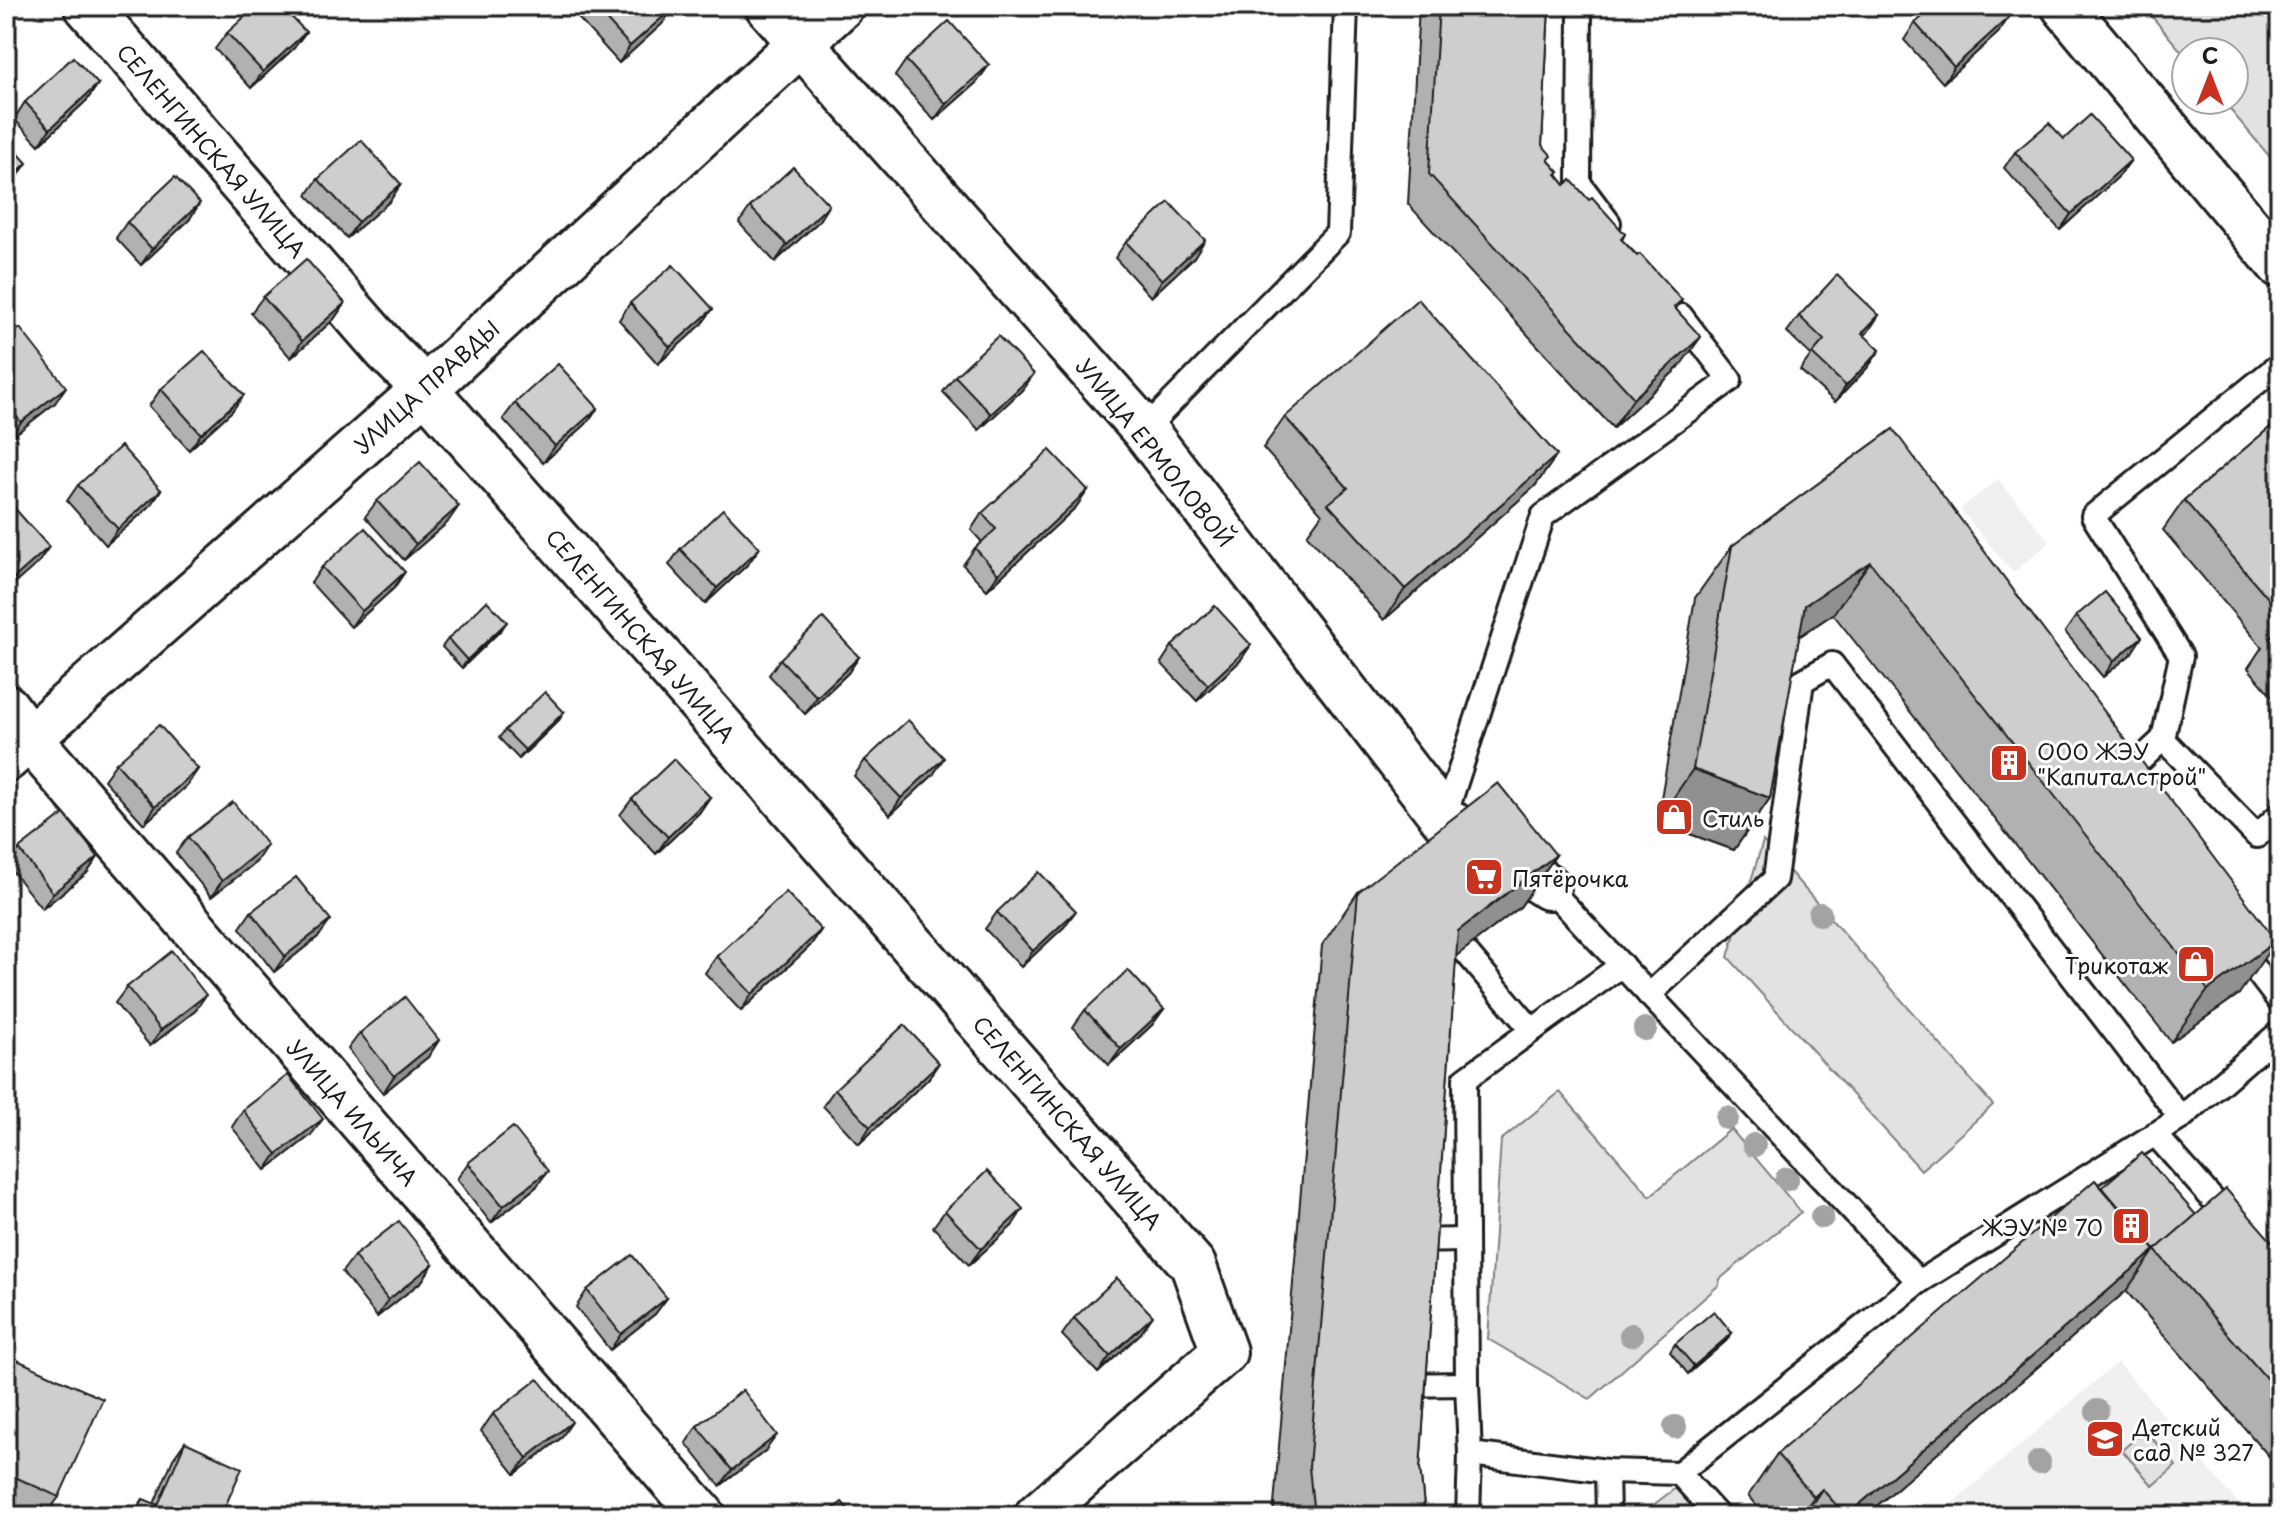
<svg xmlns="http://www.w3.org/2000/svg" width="2286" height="1522" viewBox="0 0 2286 1522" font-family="'Playpen Sans',sans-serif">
	<rect width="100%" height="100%" fill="#fff"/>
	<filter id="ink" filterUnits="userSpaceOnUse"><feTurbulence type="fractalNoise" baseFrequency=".0125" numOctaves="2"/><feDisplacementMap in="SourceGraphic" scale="16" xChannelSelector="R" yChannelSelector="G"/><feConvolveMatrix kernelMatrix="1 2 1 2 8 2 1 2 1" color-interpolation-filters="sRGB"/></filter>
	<g filter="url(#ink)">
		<g fill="#f0f0f0">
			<polygon points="1998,479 2050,542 2013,573 1960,509"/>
			<polygon points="2118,1362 2249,1516 1937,1516"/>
		</g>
		<g fill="#e2e2e2" stroke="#7f7f7f" stroke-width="2">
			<polygon points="2143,6 2280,6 2280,169 2222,100 2234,100 2234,52 2186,52 2186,57"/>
			<polygon points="1763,841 1993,1105 1921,1170 1728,957"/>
			<polygon points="1560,1092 1650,1196 1731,1129 1801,1212 1720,1279 1719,1285 1590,1399 1488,1339 1501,1140"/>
			<polygon points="2145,1430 2176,1466 2153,1486 2122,1450"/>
			<polygon points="1678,1486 1707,1516 1639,1516"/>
		</g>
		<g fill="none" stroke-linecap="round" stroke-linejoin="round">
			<g stroke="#1c1c1c" stroke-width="28">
				<g id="lane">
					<polyline points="1580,6 1579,183 1609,223"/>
					<polyline points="1144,430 1338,233 1346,6"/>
					<polyline points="2163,739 2181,656 2093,516 2280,364"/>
					<polyline points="2119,780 2163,739 2257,836 2280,814"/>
					<polyline points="1444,819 1543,516 1730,380 1681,316"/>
					<polyline points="1548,887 1919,1282"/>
					<polyline points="2238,947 2280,1002"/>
					<polyline points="1464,950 1532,1030"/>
					<polyline points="1649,995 1775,879 1802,681 1832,664 2181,1118"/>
					<polyline points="2155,1134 2231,1220"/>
					<polyline points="1407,1241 1466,1240"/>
					<polyline points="1396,1385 1467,1384"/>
					<polyline points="1470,1454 1607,1471 1679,1473 1919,1282 2181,1118 2280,1032"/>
					<polyline points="1607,1471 1608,1516"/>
					<polyline points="1679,1473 1718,1516"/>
					<polyline points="1468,1516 1470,1454 1467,1384 1465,1079 1622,965"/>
				</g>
			</g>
			<g stroke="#1c1c1c" stroke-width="50">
				<g id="street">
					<polyline points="87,6 387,351 425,389 1193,1265 1224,1352 1037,1516"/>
					<polyline points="768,6 1144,430 1444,819 1548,887"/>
					<polyline points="2064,6 2280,265"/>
					<polyline points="6,707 29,738 703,1516"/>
					<polyline points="6,759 425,389 841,6"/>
				</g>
			</g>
			<use href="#lane" stroke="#fff" stroke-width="22"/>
			<use href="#street" stroke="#fff" stroke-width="44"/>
		</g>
		<g fill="#a3a3a3">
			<circle cx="1820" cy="914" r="12"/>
			<circle cx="1645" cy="1029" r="12"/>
			<circle cx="1727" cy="1118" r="12"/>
			<circle cx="1754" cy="1145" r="12"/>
			<circle cx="1787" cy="1179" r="12"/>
			<circle cx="1822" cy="1217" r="12"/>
			<circle cx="1631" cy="1335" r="12"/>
			<circle cx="2097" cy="1411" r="12"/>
			<circle cx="1675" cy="1427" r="12"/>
			<circle cx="2039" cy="1462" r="12"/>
		</g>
		<g fill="#b1b1b1" stroke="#1c1c1c" stroke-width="2">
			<polygon points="588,6 672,6 673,8 662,24 619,63 579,19"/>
			<polygon points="1053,6 1068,6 1060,13"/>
			<polygon points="1419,6 1549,6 1542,145 1549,161 1559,172 1557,175 1565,185 1589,200 1625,234 1622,240 1682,300 1676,309 1679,367 1613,428 1408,204"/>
			<polygon points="1915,23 1998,33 1943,83 1904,40"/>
			<polygon points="227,33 294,48 251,88 215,49"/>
			<polygon points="906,60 989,65 977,82 934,120 895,76"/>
			<polygon points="98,84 87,100 39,145 14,119 25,102"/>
			<polygon points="2064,139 2131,160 2119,176 2060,230 2004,168 2015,152"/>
			<polygon points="318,179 390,201 347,238 307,195"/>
			<polygon points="750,207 818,222 775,262 739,223"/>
			<polygon points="189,220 141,265 116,238 127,222"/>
			<polygon points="1126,242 1194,257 1151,297 1115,258"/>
			<polygon points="263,297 345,303 334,319 291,358 251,313"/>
			<polygon points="630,303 701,325 658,364 619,320"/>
			<polygon points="1879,315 1864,336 1880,350 1868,367 1835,402 1800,370 1811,355 1787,332 1799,316"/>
			<polygon points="6,339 55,403 9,439 6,435"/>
			<polygon points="955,376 1022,390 979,430 943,392"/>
			<polygon points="161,389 232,411 189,450 149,406"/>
			<polygon points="515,403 586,424 543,463 503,419"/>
			<polygon points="1285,417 1557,455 1535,486 1384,620 1307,535 1322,514 1263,448"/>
			<polygon points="2280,419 2279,523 2280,706 2248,668 2262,647 2163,530 2184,500"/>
			<polygon points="1893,429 2239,994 2171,1042 1833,614 1799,637 1770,798 1734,850 1657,822 1695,598 1732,546"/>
			<polygon points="78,485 161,490 149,507 106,545 67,501"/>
			<polygon points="1088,490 1076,507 987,590 963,565 975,548 982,542 971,530 982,513"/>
			<polygon points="377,501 447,523 404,560 365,517"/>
			<polygon points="680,549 748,564 705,604 669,565"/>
			<polygon points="322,567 394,588 351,627 311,583"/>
			<polygon points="2076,616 2131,654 2103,677 2065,632"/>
			<polygon points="501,630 462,668 442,647 448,639"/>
			<polygon points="1172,646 1240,661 1197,701 1161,663"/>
			<polygon points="859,657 848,673 805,714 769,675 780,659"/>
			<polygon points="564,712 559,720 519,759 499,738 505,730"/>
			<polygon points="865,760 933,775 890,815 854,776"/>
			<polygon points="116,763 198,769 187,785 144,824 104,780"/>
			<polygon points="710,797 699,813 656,854 620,815 632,799"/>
			<polygon points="188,837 256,862 211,897 176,853"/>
			<polygon points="19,849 98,857 87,873 42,909 8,866"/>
			<polygon points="1556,855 1520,907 1456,956 1420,1468 1425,1516 1273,1516 1322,945 1358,892"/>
			<polygon points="251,912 319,936 274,972 240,928"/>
			<polygon points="997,912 1064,927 1021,967 985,929"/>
			<polygon points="821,930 810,946 741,1011 705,973 717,956"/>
			<polygon points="127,987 195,1011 150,1046 115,1003"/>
			<polygon points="1164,1009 1152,1025 1109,1065 1073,1027 1085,1010"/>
			<polygon points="360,1033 439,1040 428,1057 383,1093 348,1049"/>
			<polygon points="928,1079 859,1144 823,1106 835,1089"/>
			<polygon points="243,1110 311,1135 266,1170 232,1127"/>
			<polygon points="468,1163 536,1187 491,1223 457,1179"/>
			<polygon points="2102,1187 2196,1215 2280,1251 2280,1469 2126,1291 1865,1516 1765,1516 1748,1496 1777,1454"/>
			<polygon points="945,1211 1012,1226 969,1265 933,1227"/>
			<polygon points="354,1256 433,1264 422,1281 377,1317 342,1272"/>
			<polygon points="587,1290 667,1298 655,1314 610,1350 576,1307"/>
			<polygon points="1074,1318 1141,1333 1098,1373 1062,1335"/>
			<polygon points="1732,1333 1726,1341 1688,1374 1670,1352 1675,1344"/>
			<polygon points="15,1359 59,1497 45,1516 31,1516 6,1505 6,1372"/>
			<polygon points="493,1414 561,1438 515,1474 481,1431"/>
			<polygon points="697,1426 765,1451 720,1486 686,1443"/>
			<polygon points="185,1442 221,1516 131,1516 143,1499 154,1504 173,1459"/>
		</g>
		<g fill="#909090" stroke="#1c1c1c" stroke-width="2">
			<polygon points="673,8 662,24 619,63 630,46"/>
			<polygon points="2010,16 1998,33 1943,83 1954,67"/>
			<polygon points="306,32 294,48 251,88 263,72"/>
			<polygon points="989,65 977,82 934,120 946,104"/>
			<polygon points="98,84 87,100 39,145 50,129"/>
			<polygon points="2131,160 2119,176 2060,230 2071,214"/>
			<polygon points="27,163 16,179 6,188 6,182"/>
			<polygon points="401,184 390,201 347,238 358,222"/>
			<polygon points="200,203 189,220 141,265 152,249"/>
			<polygon points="829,205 818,222 775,262 787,245"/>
			<polygon points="1205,240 1194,257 1151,297 1162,280"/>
			<polygon points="345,303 334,319 291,358 302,341"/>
			<polygon points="713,309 701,325 658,364 670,347"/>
			<polygon points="1879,315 1868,332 1850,350 1862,333"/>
			<polygon points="1701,337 1679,367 1613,428 1634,398"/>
			<polygon points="1880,350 1868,367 1835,402 1846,386"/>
			<polygon points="1034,374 1022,390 979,430 991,414"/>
			<polygon points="66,387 55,403 9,439 21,422"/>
			<polygon points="244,395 232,411 189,450 201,434"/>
			<polygon points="598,408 586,424 543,463 555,446"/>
			<polygon points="1557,455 1535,486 1384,620 1405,589"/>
			<polygon points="161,490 149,507 106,545 118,529"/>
			<polygon points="1088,490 1076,507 987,590 998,574"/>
			<polygon points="459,506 447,523 404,560 416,544"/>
			<polygon points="2280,510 2280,523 2252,546 2273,516"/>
			<polygon points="49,547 38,563 6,591 6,585"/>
			<polygon points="760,548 748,564 705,604 717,588"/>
			<polygon points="1870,562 1833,614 1768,657 1805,605"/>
			<polygon points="405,572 394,588 351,627 362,611"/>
			<polygon points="507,622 501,630 462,668 467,660"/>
			<polygon points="2142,637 2131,654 2103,677 2114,661"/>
			<polygon points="1251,645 1240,661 1197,701 1208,685"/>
			<polygon points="859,657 848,673 805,714 817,697"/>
			<polygon points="564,712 559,720 519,759 525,750"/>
			<polygon points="944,758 933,775 890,815 901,798"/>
			<polygon points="198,769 187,785 144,824 155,807"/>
			<polygon points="1693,769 1770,798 1734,850 1657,822"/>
			<polygon points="710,797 699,813 656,854 668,837"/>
			<polygon points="267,845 256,862 211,897 222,881"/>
			<polygon points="1556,855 1520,907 1421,983 1458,931"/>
			<polygon points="98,857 87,873 42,909 53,893"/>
			<polygon points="1076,911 1064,927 1021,967 1033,951"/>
			<polygon points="331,920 319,936 274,972 285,956"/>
			<polygon points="821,930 810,946 741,1011 752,994"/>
			<polygon points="2276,941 2239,994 2171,1042 2208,990"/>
			<polygon points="206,995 195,1011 150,1046 161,1030"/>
			<polygon points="1164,1009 1152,1025 1109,1065 1121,1049"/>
			<polygon points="439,1040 428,1057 383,1093 394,1076"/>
			<polygon points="939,1063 928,1079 859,1144 870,1127"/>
			<polygon points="323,1119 311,1135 266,1170 277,1154"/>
			<polygon points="548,1171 536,1187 491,1223 503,1206"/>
			<polygon points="1023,1209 1012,1226 969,1265 981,1249"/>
			<polygon points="2155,1250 2126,1291 1865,1516 1846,1516"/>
			<polygon points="433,1264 422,1281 377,1317 388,1300"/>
			<polygon points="667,1298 655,1314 610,1350 621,1334"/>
			<polygon points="1153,1316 1141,1333 1098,1373 1110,1356"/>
			<polygon points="1732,1333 1726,1341 1688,1374 1694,1366"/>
			<polygon points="572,1422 561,1438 515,1474 527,1458"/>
			<polygon points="777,1435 765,1451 720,1486 732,1470"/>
			<polygon points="1822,1489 1804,1516 1800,1516 1814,1497"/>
		</g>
		<g fill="#cecece" stroke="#1c1c1c" stroke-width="2">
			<polygon points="256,6 281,6 306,32 263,72 227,33"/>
			<polygon points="594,6 672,6 673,8 630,46"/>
			<polygon points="1439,6 1549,6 1542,145 1552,156 1548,160 1559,172 1556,174 1565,185 1571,180 1589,200 1592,197 1625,234 1621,239 1637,256 1640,254 1682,300 1674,307 1701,337 1634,398 1429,174"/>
			<polygon points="1935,6 2000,6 2010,16 1954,67 1915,23"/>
			<polygon points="949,21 989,65 946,104 906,60"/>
			<polygon points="73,57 98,84 50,129 25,102"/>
			<polygon points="2090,115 2131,160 2071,214 2015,152 2049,123 2064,139"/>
			<polygon points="6,140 27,163 6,182"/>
			<polygon points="361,140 401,184 358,222 318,179"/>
			<polygon points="793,167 829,205 787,245 750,207"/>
			<polygon points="175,177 200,203 152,249 127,222"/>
			<polygon points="1169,202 1205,240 1162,280 1126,242"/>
			<polygon points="306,259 345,303 302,341 263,297"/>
			<polygon points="673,265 713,309 670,347 630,303"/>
			<polygon points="1837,275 1879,315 1862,333 1880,350 1846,386 1812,354 1824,340 1799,316"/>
			<polygon points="1418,299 1557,455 1405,589 1328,504 1348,488 1285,417"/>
			<polygon points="20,328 66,387 21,422 6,404 6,339"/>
			<polygon points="998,336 1034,374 991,414 955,376"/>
			<polygon points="204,351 244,395 201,434 161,389"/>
			<polygon points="558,364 598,408 555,446 515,403"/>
			<polygon points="2280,419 2280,510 2273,516 2280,524 2280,612 2184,500"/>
			<polygon points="1893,429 2276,941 2208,990 1870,562 1805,605 1770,798 1693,769 1732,546"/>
			<polygon points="121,446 161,490 118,529 78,485"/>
			<polygon points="1050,450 1088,490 998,574 975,548 996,529 982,513"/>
			<polygon points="420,462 459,506 416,544 377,501"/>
			<polygon points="10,503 49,547 6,585 6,506"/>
			<polygon points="723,509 760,548 717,588 680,549"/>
			<polygon points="365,528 405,572 362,611 322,567"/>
			<polygon points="2105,592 2142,637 2114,661 2076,616"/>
			<polygon points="487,601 507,622 467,660 448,639"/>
			<polygon points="1215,606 1251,645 1208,685 1172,646"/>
			<polygon points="823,618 859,657 817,697 780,659"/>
			<polygon points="2280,628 2280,650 2269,638"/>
			<polygon points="545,692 564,712 525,750 505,730"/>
			<polygon points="908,720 944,758 901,798 865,760"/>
			<polygon points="159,725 198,769 155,807 116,763"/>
			<polygon points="674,759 710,797 668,837 632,799"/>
			<polygon points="1498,783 1556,855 1458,931 1420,1468 1425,1516 1314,1516 1309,1467 1358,892"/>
			<polygon points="233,802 267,845 222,881 188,837"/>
			<polygon points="64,814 98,857 53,893 19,849"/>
			<polygon points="1039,872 1076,911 1033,951 997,912"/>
			<polygon points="296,877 331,920 285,956 251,912"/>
			<polygon points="786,892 821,930 752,994 717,956"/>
			<polygon points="172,951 206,995 161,1030 127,987"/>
			<polygon points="1128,970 1164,1009 1121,1049 1085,1010"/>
			<polygon points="405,997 439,1040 394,1076 360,1033"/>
			<polygon points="904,1025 939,1063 870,1127 835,1089"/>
			<polygon points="288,1075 323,1119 277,1154 243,1110"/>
			<polygon points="513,1127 548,1171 503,1206 468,1163"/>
			<polygon points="2142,1153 2196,1215 2155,1250 2102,1187"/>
			<polygon points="987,1171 1023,1209 981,1249 945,1211"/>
			<polygon points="2095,1180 2155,1250 1846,1516 1822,1489 1814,1497 1777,1454"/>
			<polygon points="2226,1189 2280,1251 2280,1394 2155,1250"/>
			<polygon points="399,1221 433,1264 388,1300 354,1256"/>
			<polygon points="632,1255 667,1298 621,1334 587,1290"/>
			<polygon points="1117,1278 1153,1316 1110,1356 1074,1318"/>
			<polygon points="1714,1311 1732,1333 1694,1366 1675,1344"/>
			<polygon points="15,1359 103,1399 59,1497 6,1473 6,1379"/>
			<polygon points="538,1379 572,1422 527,1458 493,1414"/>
			<polygon points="743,1390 777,1435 732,1470 697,1426"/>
			<polygon points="185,1442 242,1468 221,1516 135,1516 143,1499 158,1505"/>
			<polygon points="842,1502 854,1516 825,1516"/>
		</g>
	</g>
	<defs>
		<g id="building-square" transform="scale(2)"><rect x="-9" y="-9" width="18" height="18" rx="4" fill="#c8321e" stroke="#fff"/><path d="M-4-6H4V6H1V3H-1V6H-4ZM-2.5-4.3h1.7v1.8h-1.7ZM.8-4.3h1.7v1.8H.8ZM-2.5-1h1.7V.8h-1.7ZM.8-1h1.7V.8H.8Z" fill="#fff"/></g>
		<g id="shop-square" transform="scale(2)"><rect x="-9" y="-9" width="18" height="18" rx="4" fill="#c8321e" stroke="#fff"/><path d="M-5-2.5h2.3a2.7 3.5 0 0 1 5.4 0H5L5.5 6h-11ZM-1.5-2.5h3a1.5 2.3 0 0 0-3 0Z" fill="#fff"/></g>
		<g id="supermarket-square" transform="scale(2)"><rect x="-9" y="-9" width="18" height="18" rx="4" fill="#c8321e" stroke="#fff"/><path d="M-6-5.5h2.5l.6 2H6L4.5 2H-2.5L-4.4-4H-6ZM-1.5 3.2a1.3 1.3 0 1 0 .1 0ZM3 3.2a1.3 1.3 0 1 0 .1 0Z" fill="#fff"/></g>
		<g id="school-square" transform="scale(2)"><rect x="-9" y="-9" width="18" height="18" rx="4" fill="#c8321e" stroke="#fff"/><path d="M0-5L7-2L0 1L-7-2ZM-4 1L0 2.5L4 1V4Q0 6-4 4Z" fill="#fff"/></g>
	</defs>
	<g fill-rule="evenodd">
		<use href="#building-square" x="2009" y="763"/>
		<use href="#shop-square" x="1674" y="817"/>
		<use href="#supermarket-square" x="1484" y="877"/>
		<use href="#shop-square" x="2196" y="964"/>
		<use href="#building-square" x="2131" y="1226"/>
		<use href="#school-square" x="2105" y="1439"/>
	</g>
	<g text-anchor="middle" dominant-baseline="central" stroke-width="6" stroke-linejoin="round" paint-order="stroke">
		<g font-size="22" fill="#1c1c1c" stroke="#fff">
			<text transform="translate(212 150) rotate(49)">СЕЛЕНГИНСКАЯ УЛИЦА</text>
			<text transform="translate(426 386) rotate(-42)">УЛИЦА ПРАВДЫ</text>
			<text transform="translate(1156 452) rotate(51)">УЛИЦА ЕРМОЛОВОЙ</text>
			<text transform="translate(641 635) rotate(49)">СЕЛЕНГИНСКАЯ УЛИЦА</text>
			<text transform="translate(353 1112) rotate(49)">УЛИЦА ИЛЬИЧА</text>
			<text transform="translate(1068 1122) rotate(49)">СЕЛЕНГИНСКАЯ УЛИЦА</text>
		</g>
		<g font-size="22" fill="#1c1c1c" stroke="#fff" text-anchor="start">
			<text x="2037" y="750">ООО ЖЭУ<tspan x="2037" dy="25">"Капиталстрой"</tspan></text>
			<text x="1702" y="817">Стиль</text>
			<text x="1512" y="877">Пятёрочка</text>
			<text x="2168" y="964" text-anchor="end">Трикотаж</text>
			<text x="2103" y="1226" text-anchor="end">ЖЭУ № 70</text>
			<text x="2133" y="1426">Детский<tspan x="2133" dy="25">сад № 327</tspan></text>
		</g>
	</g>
	<rect width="2286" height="1522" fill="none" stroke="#fff" stroke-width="32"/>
	<rect x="16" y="16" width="2254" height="1490" fill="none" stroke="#1c1c1c" stroke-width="3" filter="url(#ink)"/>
	<g transform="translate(2210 76)"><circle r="38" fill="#ffffff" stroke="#a4a4a4" stroke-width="2"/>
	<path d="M0-6L14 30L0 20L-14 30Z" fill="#c8321e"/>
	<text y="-12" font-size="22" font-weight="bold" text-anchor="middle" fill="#1c1c1c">С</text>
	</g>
</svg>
